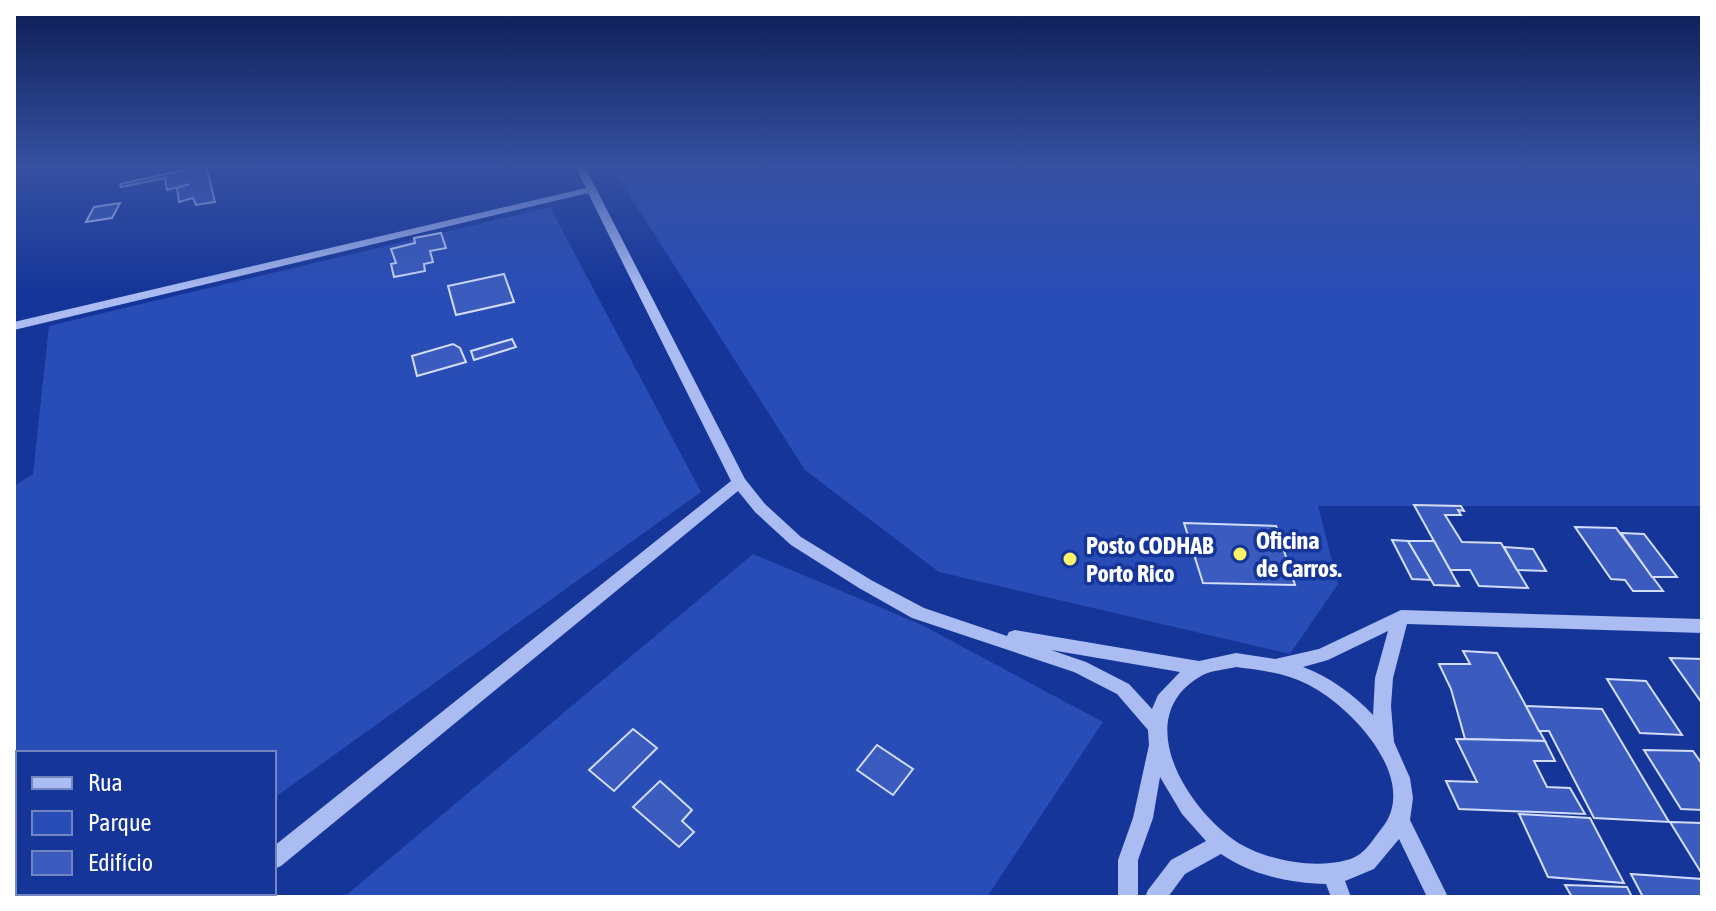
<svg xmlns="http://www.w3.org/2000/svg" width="1716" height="911" viewBox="0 0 1716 911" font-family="'Asap Condensed',sans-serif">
	<rect width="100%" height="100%" fill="#163599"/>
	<g fill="#294db7">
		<polygon points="610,165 1702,165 1702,506 1318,506 1338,584 1290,654 939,572 805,470"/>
		<polygon points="550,207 701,492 274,798 274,753 18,753 18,893 141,893 135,897 14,897 14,486 33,474 49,326"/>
		<polygon points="753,554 922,625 1103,722 987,897 344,897"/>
	</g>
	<g fill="#3b5bbf" stroke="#d2ddfc" stroke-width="2">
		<polygon points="206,165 215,202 196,205 193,198 179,202 177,188 190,184 167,190 165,178 121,187 120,184"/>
		<polygon points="120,203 112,218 86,222 94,207"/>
		<polygon points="441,233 446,248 430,251 433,262 424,264 425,271 394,277 391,264 396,263 391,249 415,243 414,238"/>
		<polygon points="504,274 514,302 456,315 448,286"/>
		<polygon points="512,339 516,347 474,360 471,351"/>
		<polygon points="453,344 460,348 466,362 417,376 412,356"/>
		<polygon points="1414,505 1461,506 1464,511 1458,510 1461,515 1445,515 1462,542 1501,543 1528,588 1479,586 1470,570 1450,570"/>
		<polygon points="1184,523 1276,526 1295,585 1203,583"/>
		<polygon points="1575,527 1616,528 1663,591 1633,591 1625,580 1611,579"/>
		<polygon points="1621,533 1644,534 1677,577 1652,577"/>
		<polygon points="1392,540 1408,541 1431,580 1412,579"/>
		<polygon points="1408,541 1434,541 1459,586 1434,585"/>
		<polygon points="1504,547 1533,549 1546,571 1517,570"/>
		<polygon points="1463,651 1497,653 1545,741 1465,739 1451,689 1439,664 1470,664"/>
		<polygon points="1670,658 1702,659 1702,703"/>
		<polygon points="1607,679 1646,681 1682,735 1640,733"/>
		<polygon points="1526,706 1602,709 1669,822 1594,818 1549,731 1539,731"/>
		<polygon points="633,729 657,748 614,791 589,770"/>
		<polygon points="1456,739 1545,741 1555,761 1534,761 1547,787 1570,788 1585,814 1459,809 1446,781 1477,782"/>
		<polygon points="877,745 913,769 893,795 857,770"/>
		<polygon points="1644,750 1693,751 1702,764 1702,810 1681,809"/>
		<polygon points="660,781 692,810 682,821 694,832 679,847 633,807"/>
		<polygon points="1519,814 1590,818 1624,883 1548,877"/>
		<polygon points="1670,822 1702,823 1702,874"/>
		<polygon points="1631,874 1702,879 1702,897 1643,897"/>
		<polygon points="1565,885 1627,887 1632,897 1572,897"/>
	</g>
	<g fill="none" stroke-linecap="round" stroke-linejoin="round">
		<g fill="#aabcf2" fill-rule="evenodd">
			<path d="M574,165H584L745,479L765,504L801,537L871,580L924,608L1007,636L1009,632L1015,630L1199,661L1236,653L1275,659L1319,649L1401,610L1702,619V633L1407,624L1393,678L1391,706L1394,742L1410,778L1413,798L1410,820L1448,897H1427L1399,839L1374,869L1345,881L1351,897H1331L1326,884C1290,883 1251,875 1221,854L1185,874L1168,897H1145L1148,890L1171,860L1206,841L1182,814L1160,777L1153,818L1138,860V897H1118V860L1133,818L1149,745L1148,730L1117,694L1074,672L912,618L859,588L791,545L755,512L738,491L281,866L274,869V846L731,481L588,193L14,330V322L586,188ZM1388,631L1375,678L1373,715C1353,694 1330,677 1303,667L1328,660ZM1051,650L1180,672L1158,695L1152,709L1129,684L1086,662ZM1236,667C1260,670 1285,673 1307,684C1350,705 1421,779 1382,828C1371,842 1364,856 1347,860C1314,869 1270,861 1240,844C1189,812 1128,718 1201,676C1211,670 1225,670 1236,667Z"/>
			<polygon points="218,893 242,893 241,897 217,897"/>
		</g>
	</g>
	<linearGradient id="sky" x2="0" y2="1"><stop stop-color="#0c1d54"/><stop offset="0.57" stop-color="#3651a2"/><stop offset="1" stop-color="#3651a2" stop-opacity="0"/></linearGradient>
	<rect width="1716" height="292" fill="url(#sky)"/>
	<g fill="#fff26b" stroke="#163599" stroke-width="3">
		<circle cx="1240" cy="554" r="8"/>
		<circle cx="1070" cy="559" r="8"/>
	</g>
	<g text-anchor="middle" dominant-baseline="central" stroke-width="7" stroke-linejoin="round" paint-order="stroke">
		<g font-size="24" font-weight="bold" fill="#fff" stroke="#163599" text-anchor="start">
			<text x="1256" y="540">Oficina<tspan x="1256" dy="28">de Carros.</tspan></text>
			<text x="1086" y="545">Posto CODHAB<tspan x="1086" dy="28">Porto Rico</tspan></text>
		</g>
	</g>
	<rect width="1716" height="911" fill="none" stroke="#ffffff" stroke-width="32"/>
	<rect x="16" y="751" width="260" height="144" fill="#163599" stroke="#7386c2" stroke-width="2"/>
	<rect x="32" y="777" width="40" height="12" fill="#aabcf2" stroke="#7386c2" stroke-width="2"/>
	<text x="88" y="791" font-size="24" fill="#ffffff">Rua</text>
	<rect x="32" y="811" width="40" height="24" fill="#294db7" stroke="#7386c2" stroke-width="2"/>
	<text x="88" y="831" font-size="24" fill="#ffffff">Parque</text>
	<rect x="32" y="851" width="40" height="24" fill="#3b5bbf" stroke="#7386c2" stroke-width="2"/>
	<text x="88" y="871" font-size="24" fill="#ffffff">Edifício</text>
</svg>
